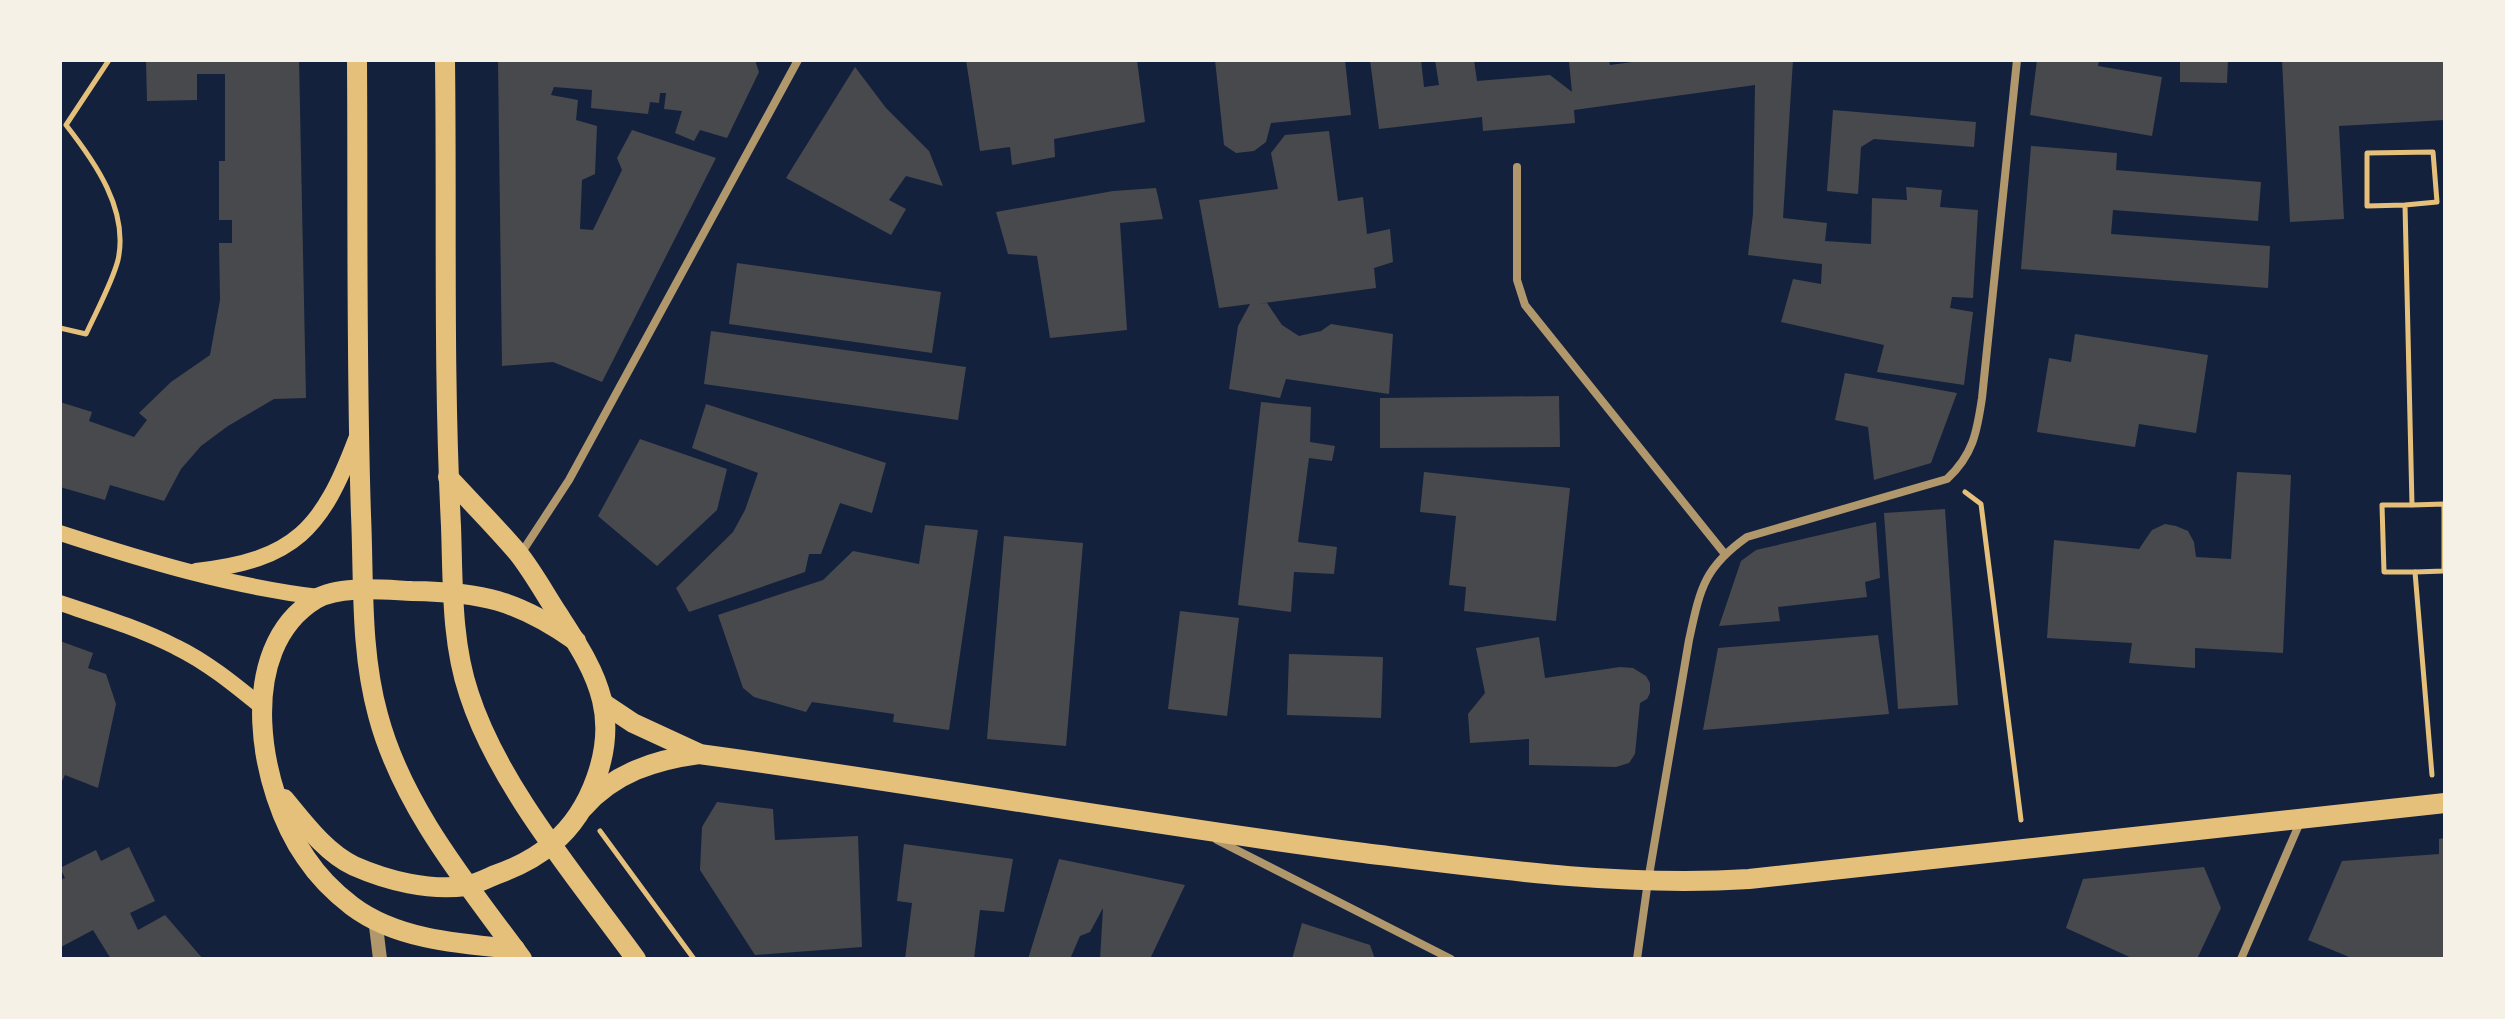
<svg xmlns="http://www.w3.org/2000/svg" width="2505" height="1019" viewBox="0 0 2505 1019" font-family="'Roboto Condensed',sans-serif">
	<rect width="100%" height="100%" fill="#14213d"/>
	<g fill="#48494c">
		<polygon points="146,60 299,60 306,398 274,399 228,426 201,446 181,469 164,501 110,485 105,500 60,487 60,402 92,412 89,421 134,437 147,420 139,413 171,382 210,355 220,300 219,243 232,243 232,220 219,220 219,161 225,161 225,74 197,74 197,100 147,101"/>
		<polygon points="498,60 755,60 759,72 727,138 700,130 694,141 675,133 682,111 664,109 666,93 660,93 659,103 650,102 648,114 591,108 592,90 554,87 551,95 578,100 576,120 597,126 595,174 582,180 580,229 593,230 622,170 617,158 632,130 716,158 602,382 553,362 502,366"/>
		<polygon points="966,60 1137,60 1145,122 1054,139 1055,157 1012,165 1010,147 980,151"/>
		<polygon points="1215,60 1345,60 1351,115 1271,123 1266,142 1254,151 1236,153 1224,145"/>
		<polygon points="1370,60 1421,60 1424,87 1439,85 1435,60 1474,60 1477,81 1550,75 1572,92 1569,62 1609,60 1610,65 1647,60 1793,60 1783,218 1827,223 1825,241 1871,244 1872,198 1907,200 1906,187 1942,190 1940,207 1978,210 1973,298 1952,297 1950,308 1973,312 1964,385 1877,372 1884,345 1781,322 1793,279 1821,284 1822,264 1748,255 1753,214 1755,85 1574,110 1575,123 1483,131 1482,117 1379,129"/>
		<polygon points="2037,60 2099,60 2098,66 2162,77 2152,136 2030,115"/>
		<polygon points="2180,60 2228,60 2227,83 2180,82"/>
		<polygon points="2282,60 2445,60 2445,120 2339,126 2344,219 2290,222"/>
		<polygon points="855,67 886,108 929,151 943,186 906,176 889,200 906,209 891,235 786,178"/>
		<polygon points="1833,110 1976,122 1974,147 1874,139 1861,147 1858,194 1827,191"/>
		<polygon points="1329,131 1338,201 1363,197 1367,234 1390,229 1393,262 1374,268 1376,288 1258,304 1267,303 1282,325 1299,336 1321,331 1331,324 1393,334 1389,394 1286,379 1280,398 1229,389 1238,326 1250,304 1219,308 1199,200 1278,189 1271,153 1285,135"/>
		<polygon points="2031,146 2117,153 2116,170 2261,182 2258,221 2113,210 2111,234 2270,246 2268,288 2021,269"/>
		<polygon points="1156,188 1163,219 1120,223 1127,330 1050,338 1037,256 1008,254 996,212 1113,191"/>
		<polygon points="737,263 941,292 932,353 729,324"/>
		<polygon points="711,331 966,367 958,420 704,384"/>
		<polygon points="2075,334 2208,355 2196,433 2139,424 2135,447 2037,432 2049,358 2071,362"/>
		<polygon points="1845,373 1957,393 1931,463 1874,480 1868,427 1835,420"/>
		<polygon points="1559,396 1560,447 1380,448 1380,398"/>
		<polygon points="1261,402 1311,407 1310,442 1335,446 1332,461 1309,458 1298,542 1337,547 1334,574 1294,572 1291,612 1238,605"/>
		<polygon points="706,404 886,463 872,513 840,503 821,554 809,554 805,572 689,612 676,588 733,532 745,510 758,473 692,448"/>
		<polygon points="640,439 727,469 717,510 657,566 598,516"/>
		<polygon points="1424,472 1570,488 1556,621 1464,611 1466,587 1449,585 1456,516 1420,512"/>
		<polygon points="2237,472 2291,475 2283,653 2195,648 2195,668 2129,663 2132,643 2047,638 2054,540 2139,549 2152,530 2165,524 2176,526 2188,531 2194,542 2196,557 2231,559"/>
		<polygon points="1945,509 1958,705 1898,709 1884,513"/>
		<polygon points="1876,522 1880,578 1865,582 1867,597 1778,607 1780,621 1719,626 1741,561 1756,550"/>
		<polygon points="925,525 978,530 949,730 893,722 894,714 812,702 806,712 754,697 743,688 718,615 823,580 853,551 919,564"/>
		<polygon points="1004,536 1083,543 1066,746 987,739"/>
		<polygon points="1180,611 1239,618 1227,716 1168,709"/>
		<polygon points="1878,635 1889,714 1703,730 1718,648"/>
		<polygon points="1539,637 1545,678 1620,667 1633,668 1646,676 1650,683 1650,693 1647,699 1640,703 1635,754 1629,763 1616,767 1529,765 1529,739 1470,743 1468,714 1485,693 1476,648"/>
		<polygon points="60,641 93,653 88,668 106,674 116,704 98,788 65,775 60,785"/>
		<polygon points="1289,654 1383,657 1381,718 1287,715"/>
		<polygon points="717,802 773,809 775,840 858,836 862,947 755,955 700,870 702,827"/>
		<polygon points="2445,838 2445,959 2354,959 2308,940 2342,861 2439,854 2439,839"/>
		<polygon points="904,844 1013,859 1004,912 980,910 974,959 905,959 912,903 897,901"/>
		<polygon points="129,847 155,901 130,913 138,930 165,915 203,959 111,959 93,930 61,947 60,880 65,878 60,868 96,850 101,861"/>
		<polygon points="1059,859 1185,885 1150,959 1100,959 1103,908 1090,932 1080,936 1070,959 1028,959"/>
		<polygon points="2204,867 2221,908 2197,959 2134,959 2066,928 2083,879"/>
		<polygon points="1302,923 1370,945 1375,959 1292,959"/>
	</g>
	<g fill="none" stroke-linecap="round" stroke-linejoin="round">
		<g stroke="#e5c07b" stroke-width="5">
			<polyline points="2405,205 2437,202 2433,152 2367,153 2367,206 2405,205 2412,505 2444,504 2444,571 2415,572 2432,775"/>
			<path d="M60,328L86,334C96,312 112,283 118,260C129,210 95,162 66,125L109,60"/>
			<polyline points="1965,492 1981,504 2021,820"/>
			<polyline points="2411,505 2382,505 2384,572 2415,572"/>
			<polyline points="600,831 694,959"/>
		</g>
		<g stroke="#b1986c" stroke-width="8">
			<polyline points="1517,167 1517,280 1525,305 1724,553"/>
			<polyline points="520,555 569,480 798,60"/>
			<polyline points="1217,840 1451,959"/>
			<path d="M1637,959L1648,881L1689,640C1700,590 1703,568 1747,537L1947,479C1973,455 1977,432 1982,398L2017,60"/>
			<polyline points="2241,959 2301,820"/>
		</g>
		<polyline stroke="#b1986c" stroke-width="14" points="375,918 380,959"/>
		<g stroke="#e5c07b" stroke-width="16">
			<path d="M60,533C146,561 229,586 319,597"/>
			<path d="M196,571C295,560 322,529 356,439"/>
			<path d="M60,603C99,616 139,628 176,647C207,662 235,685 262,707"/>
		</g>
		<g stroke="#e5c07b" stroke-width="20">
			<path d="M357,60C358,212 356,364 361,515C364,581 360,650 378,715C402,806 467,884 522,959"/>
			<path d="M445,60C447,215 443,371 451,526C453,581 451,641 469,694C499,787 579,880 636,959"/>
			<polyline points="603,703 633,723 698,753"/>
			<path d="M284,799C304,823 326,853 354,866C388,881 429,891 466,886C476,884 486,879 495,875C515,868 537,857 553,843C591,811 614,749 602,700C594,668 576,642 558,614C545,594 533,572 518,553C496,527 471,502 448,477"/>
			<path d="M583,808C614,773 654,760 699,754C921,784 1141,824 1364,853C1492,869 1620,887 1749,879L2445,803"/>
			<path d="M515,949C461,944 397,940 352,906C335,893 318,876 306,858C259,791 233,649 316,599C339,585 385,590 412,591C482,592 517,600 576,641"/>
		</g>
	</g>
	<rect width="2505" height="1019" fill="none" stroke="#f6f1e7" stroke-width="124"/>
</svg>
